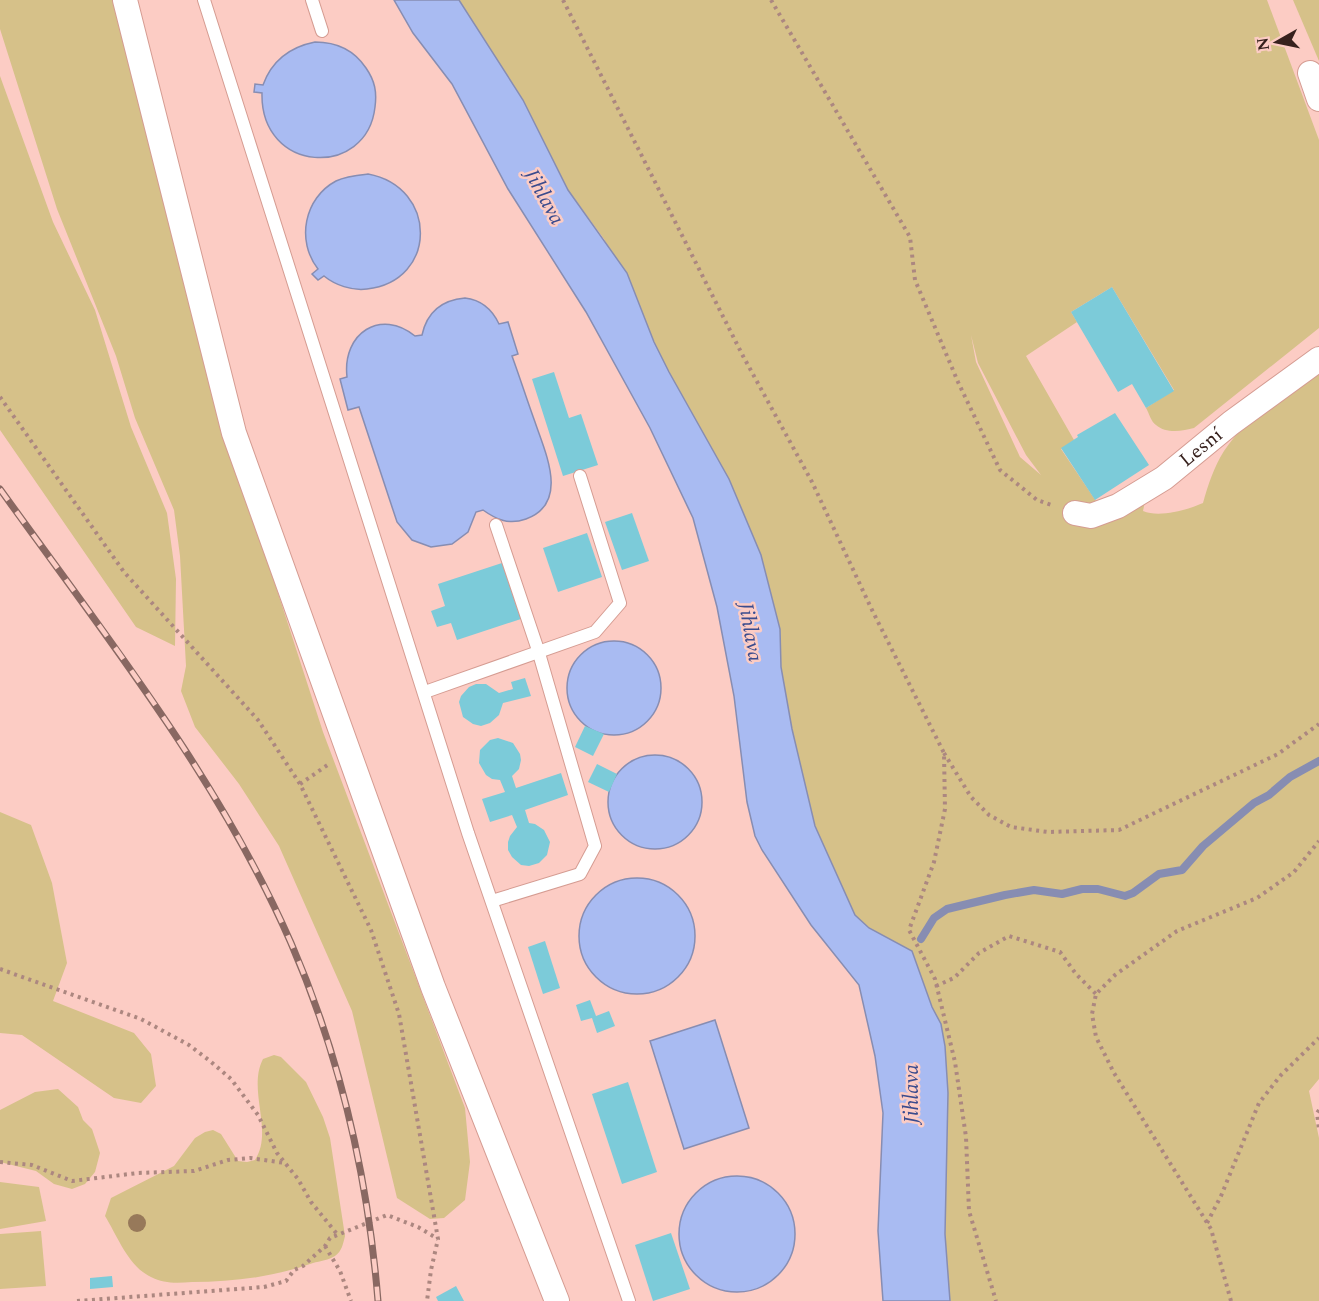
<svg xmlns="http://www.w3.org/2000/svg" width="1319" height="1301" viewBox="0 0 1319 1301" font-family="Spectral,serif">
	<rect width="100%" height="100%" fill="#fcccc4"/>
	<g fill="#d6c189" fill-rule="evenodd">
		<polygon points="0,0 114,0 177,257 220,414 323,732 465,1108 470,1162 465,1200 444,1218 430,1219 397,1198 352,1011 279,846 239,784 195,727 181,691 186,666 180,556 174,510 135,418 116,356 57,209 0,29"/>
		<path d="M459,0H1267L1319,140V328L1194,428C1183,431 1166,434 1156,425C1151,422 1149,413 1146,408L1174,390L1112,287L1071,312L1077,322L1026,356L1074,440L1061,449L1098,504L1148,487L1143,511C1159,518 1187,510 1203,503C1208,485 1214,467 1224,451C1247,416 1287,392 1319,367V1079L1309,1091L1319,1138V1301H950L945,1234L941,1024L932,1007L912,951L869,928L855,915L815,826L792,729L781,667L780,629L761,555L729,479L669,372L604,239L568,190L523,100ZM971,335L978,363L1026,455L1041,475L1020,457L976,362Z"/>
		<polygon points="1293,0 1319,0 1319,61"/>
		<polygon points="0,76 53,222 95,310 131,427 167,513 176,579 175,646 136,627 0,430"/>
		<polygon points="0,812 31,825 52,883 67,963 53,1001 134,1033 151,1054 156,1086 141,1103 114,1098 22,1035 0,1033"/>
		<path d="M274,1055L281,1057L306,1082L323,1117L330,1138L345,1236C343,1244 342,1251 335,1256C329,1260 320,1261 313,1263C273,1277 234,1282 192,1282C178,1283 164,1284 151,1277C128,1266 118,1237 105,1216L111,1198L174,1166L195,1138L205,1132L213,1130L221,1134L238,1161L247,1162L255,1160C274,1131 247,1090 263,1059Z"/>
		<polygon points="58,1089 78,1107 83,1120 92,1129 100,1153 95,1172 85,1184 72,1189 54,1184 36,1171 0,1162 0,1110 35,1092"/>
		<polygon points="0,1182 39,1187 46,1221 0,1229"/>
		<polygon points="41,1231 46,1286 0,1289 0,1234"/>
	</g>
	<g fill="#a9bbf2" stroke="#878db2" stroke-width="1.5">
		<polygon points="394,0 459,0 523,100 568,190 627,273 654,342 669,372 729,479 761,555 780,629 781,667 792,729 815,826 855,915 869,928 912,951 932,1007 941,1024 945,1046 948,1093 945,1234 950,1301 883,1301 878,1231 883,1113 875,1056 859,985 811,925 762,850 755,836 747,802 734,696 717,607 693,518 650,428 586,312 508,189 452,84 413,33"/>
		<path d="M315,42C336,42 354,50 366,68C375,81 377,92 375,107C367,179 260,174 262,93L254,92L255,84L263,85C272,60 290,47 315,42Z"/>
		<path d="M368,174C438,187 438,281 367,289C352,291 335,285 324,276L318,280L312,274L318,269C296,241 304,198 336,181C346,176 358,175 368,174Z"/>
		<path d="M465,298C482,300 492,309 499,324L508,322L518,354L512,356C520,378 527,400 535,422C545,452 570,503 526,519C509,525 497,520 483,510L476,512L468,532L452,544L431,547L412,540L397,522L359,407L348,410L340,379L347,377C342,333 381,308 415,336L422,335C427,312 442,300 465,298Z"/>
		<circle cx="614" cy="688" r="47"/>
		<circle cx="655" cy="802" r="47"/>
		<circle cx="637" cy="936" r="58"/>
		<polygon points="715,1020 749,1128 684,1149 650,1041"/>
		<circle cx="737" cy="1234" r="58"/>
	</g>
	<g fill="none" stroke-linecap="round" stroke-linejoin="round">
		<polyline stroke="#878db2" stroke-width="8" points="921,939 934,918 947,909 1005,895 1034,890 1062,894 1082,889 1098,889 1125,896 1133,893 1159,874 1182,870 1203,846 1254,803 1269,795 1290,777 1319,761"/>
	</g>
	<g fill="#7ccbd9">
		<polygon points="1112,287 1174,391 1146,408 1132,384 1118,392 1071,312"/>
		<polygon points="554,372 569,418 581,414 598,465 563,476 532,379"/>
		<polygon points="1115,413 1149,465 1095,500 1061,448 1078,437 1077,435"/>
		<polygon points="632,513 649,561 622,570 605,522"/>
		<polygon points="587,533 602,577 558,592 543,548"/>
		<polygon points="505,562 524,618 457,640 451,623 437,627 431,611 445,606 438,584"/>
		<polygon points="525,678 531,696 503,703 499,715 490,723 481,726 473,724 463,717 459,702 461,696 469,687 476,684 486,684 499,693 513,689 511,682"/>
		<polygon points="585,726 604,734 593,756 575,747"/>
		<polygon points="498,738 513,743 520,754 521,760 519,769 512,776 516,788 561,773 568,795 525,810 529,823 535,824 544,830 550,842 547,855 539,863 529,866 521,865 512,857 508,850 508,842 510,836 517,827 512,815 490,822 482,799 505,792 500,780 492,779 486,775 479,763 480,750 490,740"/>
		<polygon points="597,764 617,774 609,792 588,782"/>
		<polygon points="545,941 560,988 543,994 528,947"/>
		<polygon points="590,1000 596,1016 609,1011 615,1026 597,1033 592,1018 581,1021 576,1005"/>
		<polygon points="628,1082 657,1172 622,1184 592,1094"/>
		<polygon points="671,1233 690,1289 653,1301 635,1245"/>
		<polygon points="112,1276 113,1287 90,1289 90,1278"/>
		<polygon points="456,1286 464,1301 438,1301 436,1297"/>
	</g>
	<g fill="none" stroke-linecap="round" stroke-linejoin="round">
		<g stroke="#d59c92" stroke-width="14">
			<g id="lane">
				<polyline points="204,0 468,833 629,1301"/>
				<polyline points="312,0 322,31"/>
				<polyline points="425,692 595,632 620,603 580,476"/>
				<polyline points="492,901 580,874 595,846 538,650 496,525"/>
			</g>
		</g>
		<g stroke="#d59c92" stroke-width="26">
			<g id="street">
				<polyline points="125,0 234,433 433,987 557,1301"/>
				<polyline points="1310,73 1319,99"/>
				<path id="s1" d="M1075,513L1091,516L1118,506L1164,478L1231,423L1319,359"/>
			</g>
		</g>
		<g stroke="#ac8780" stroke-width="4" stroke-dasharray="3 4.5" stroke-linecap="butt">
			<polyline points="563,0 743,356 812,482 872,610 944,753 945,809 934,862 909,930 935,979 955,1062 966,1137 969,1211 996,1301"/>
			<polyline points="771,0 910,237 915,280 958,382 1000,470 1037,500 1054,506"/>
			<polyline points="0,397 124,572 258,720 300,784 371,930 399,1014 438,1239 431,1270 427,1301"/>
			<polyline points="944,753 971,797 989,815 1011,827 1048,832 1119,830 1278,754 1319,724"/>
			<polyline points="300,784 329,764"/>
			<polyline points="0,969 141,1019 189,1045 210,1061 231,1079 258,1115 277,1153 298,1179 311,1202 337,1234"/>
			<polyline points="936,986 954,978 979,953 1009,936 1060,952 1076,974 1096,994"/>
			<polyline points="1319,1110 1317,1113 1319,1130"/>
			<polyline points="0,1162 32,1165 72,1181 138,1173 194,1171 228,1160 250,1158 285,1163"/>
			<polyline points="1207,1223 1221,1196 1259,1103 1281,1075 1319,1038"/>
			<polyline points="325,1246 340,1271 351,1301"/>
			<polyline points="77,1301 264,1287 286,1281 294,1270 303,1266 325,1246 330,1238 387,1215 418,1227 438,1239"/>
			<polyline points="1231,1301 1211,1229 1114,1073 1096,1037 1092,1014 1096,994 1115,975 1177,931 1257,898 1294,872 1319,841"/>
		</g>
		<use href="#lane" stroke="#fff" stroke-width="12"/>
		<use href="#street" stroke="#fff" stroke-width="24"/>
		<g stroke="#896862" stroke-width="7">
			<path id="rail" d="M0,489C104,634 219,778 291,943C340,1056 368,1178 378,1301"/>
		</g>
		<use href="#rail" stroke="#fcccc4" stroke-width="4.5" stroke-dasharray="14" stroke-linecap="butt"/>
	</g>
	<circle fill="#97795a" cx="137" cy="1223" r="9"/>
	<g text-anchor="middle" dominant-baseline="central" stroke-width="5" stroke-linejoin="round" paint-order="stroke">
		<g font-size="20" fill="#37211d" stroke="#fcccc4">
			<text stroke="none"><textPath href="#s1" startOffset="147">Lesní</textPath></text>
		</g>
		<g font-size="21" font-style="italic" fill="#3a4b8d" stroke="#fcccc4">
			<text transform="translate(544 197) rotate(61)">Jihlava</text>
			<text transform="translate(750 632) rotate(80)">Jihlava</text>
			<text transform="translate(912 1094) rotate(-90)">Jihlava</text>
		</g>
	</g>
	<g transform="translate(1277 42) rotate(261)" stroke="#fcccc4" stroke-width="4.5" paint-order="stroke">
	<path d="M0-4.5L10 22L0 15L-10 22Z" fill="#37211d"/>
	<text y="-9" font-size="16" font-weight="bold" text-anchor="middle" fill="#37211d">N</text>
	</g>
</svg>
